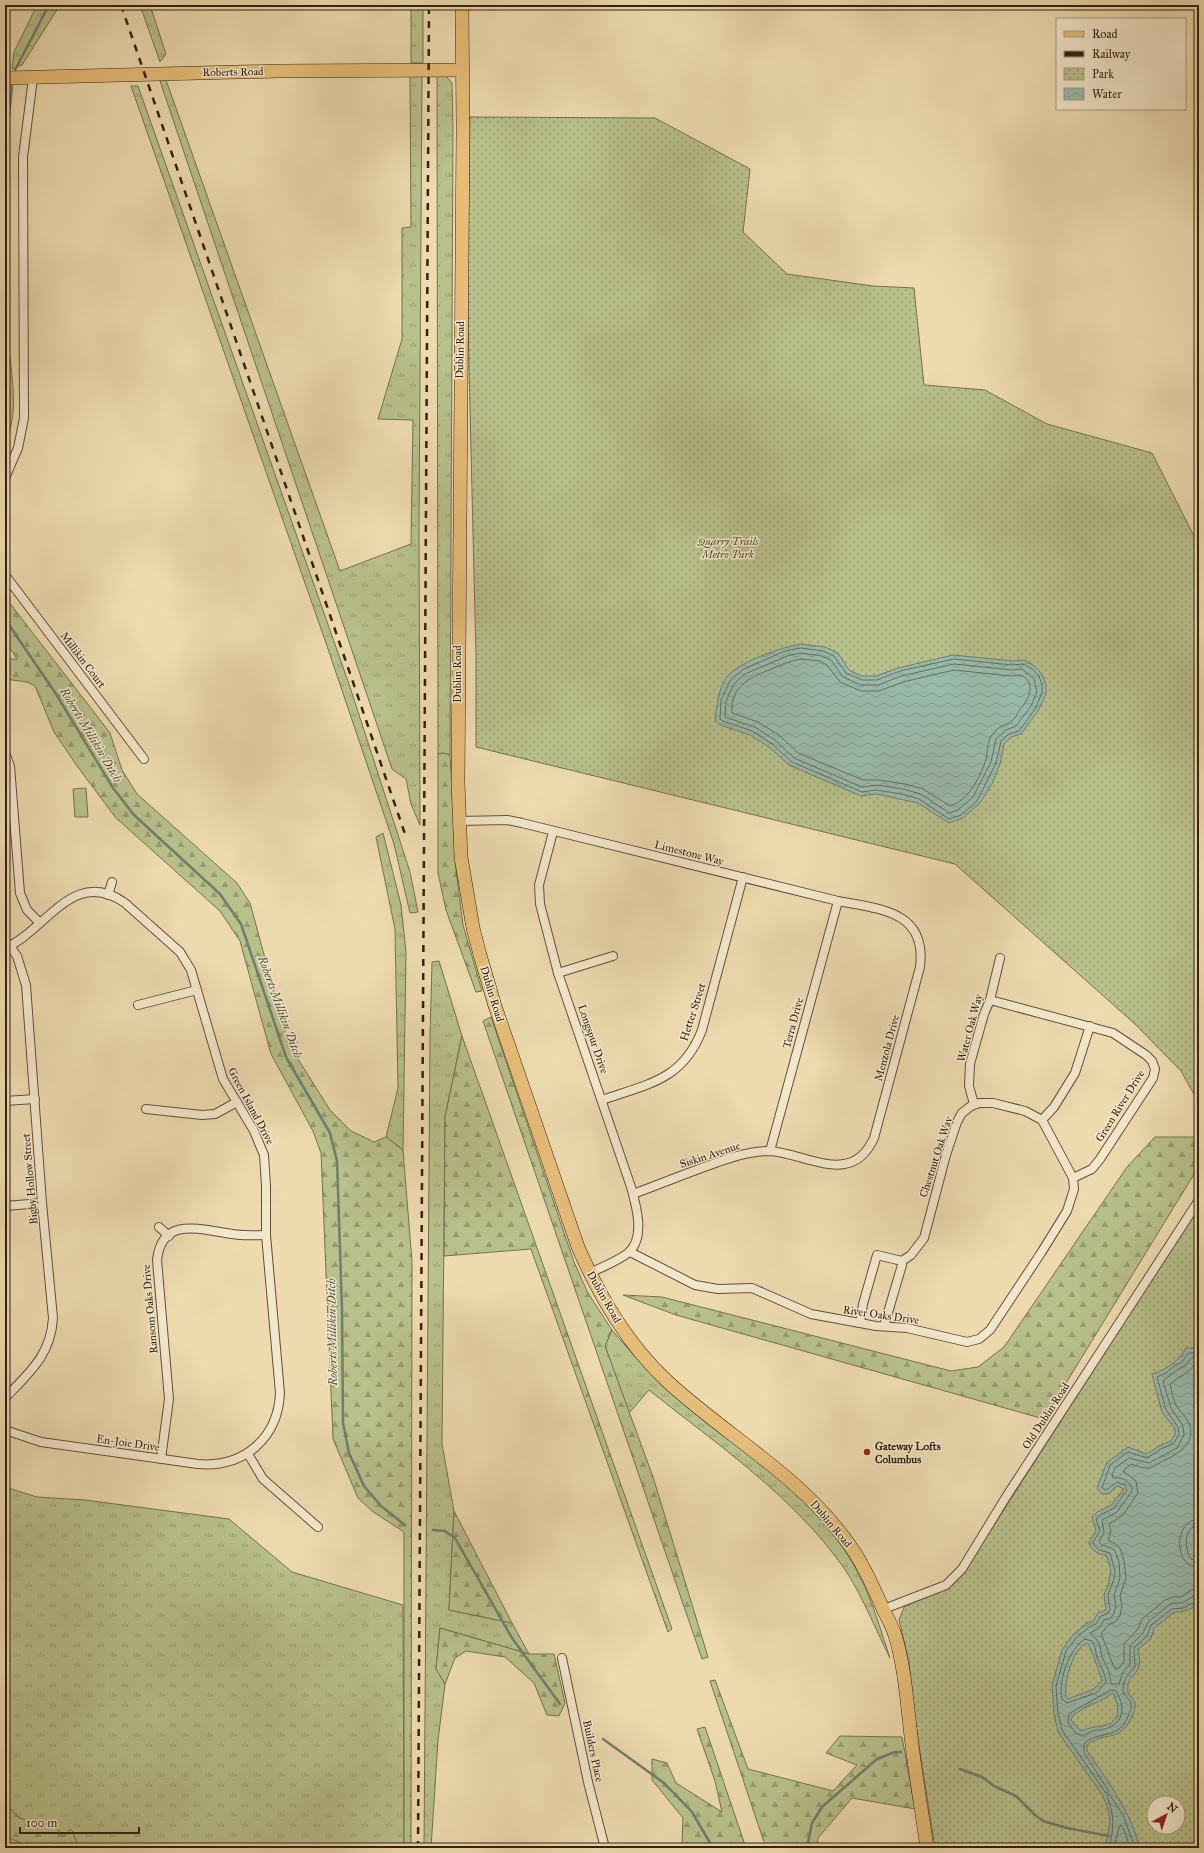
<svg xmlns="http://www.w3.org/2000/svg" width="1204" height="1853" viewBox="0 0 1204 1853" font-family="'IM FELL Great Primer',serif">
	<defs>
		<pattern id="grass-tufts" width="24" height="20" patternUnits="userSpaceOnUse"><rect width="24" height="20" fill="#b8c08b"/><path d="M3 7l-1-3M5 7V3M7 7l1-3M15 17l-1-3M17 17v-4M19 17l1-3" fill="none" stroke="#969c70"/></pattern>
		<pattern id="forest-firs" width="22" height="20" patternUnits="userSpaceOnUse"><rect width="22" height="20" fill="#b8c08b"/><path d="M5 1l3.5 6h-7zM16 11l3.5 6h-7z" fill="#969c70"/></pattern>
		<pattern id="park-dots" width="8" height="8" patternUnits="userSpaceOnUse"><rect width="8" height="8" fill="#b8c08b"/><path d="M2 2h.1M6 6h.1" fill="none" stroke="#969c70" stroke-width="1.8" stroke-linecap="round"/></pattern>
		<pattern id="water-waves" width="16" height="10" patternUnits="userSpaceOnUse"><rect width="16" height="10" fill="#99bbac"/><path d="M0 5q4-4 8 0t8 0" fill="none" stroke="#84a093"/></pattern>
	</defs>
	<rect width="100%" height="100%" fill="#eddaaf"/>
	<filter id="stains"><feTurbulence type="fractalNoise" baseFrequency=".005" numOctaves="4"/><feColorMatrix values="0 0 0 0 .2 0 0 0 0 .09 0 0 0 0 .02 0 0 0 .5 -.17"/></filter>
	<radialGradient id="worn" r=".72"><stop offset=".6" stop-color="#630" stop-opacity="0"/><stop offset="1" stop-color="#630" stop-opacity=".3"/></radialGradient>
	<g fill="url(#grass-tufts)" stroke="#75704f">
		<polygon points="37,5 60,5 22,65 12,69 14,52"/>
		<polygon points="140,5 150,5 166,54 160,62"/>
		<rect x="411" y="5" width="12" height="58"/>
		<polygon points="410,75 422,76 419,526 420,825 411,804 406,779 392,769 160,81 166,80 340,571 411,544 413,420 378,419 402,339 402,228 411,227"/>
		<polygon points="437,75 446,76 452,83 453,129 450,755 443,753 438,754"/>
		<polygon points="131,86 138,86 349,684 410,872 418,912 410,913 394,844 326,643"/>
		<polygon points="383,833 401,905 406,952 403,1150 386,1137 398,1088 395,929 376,837"/>
		<polygon points="439,961 462,1036 445,1117 442,1444 454,1511 449,1610 512,1623 529,1654 440,1628 436,1669 445,1684 438,1740 431,1848 424,1848 430,1036 432,962"/>
		<path d="M612,1330C632,1353 650,1375 673,1394C735,1447 810,1490 852,1562C870,1592 879,1625 890,1658C875,1628 862,1595 844,1568C793,1496 718,1445 649,1390L629,1413L605,1346Z"/>
		<polygon points="5,1487 37,1497 85,1500 229,1519 292,1572 403,1605 404,1848 5,1848"/>
	</g>
	<g fill="url(#forest-firs)" stroke="#75704f">
		<path d="M5,353L10,356C13,388 18,414 5,445Z"/>
		<polygon points="5,597 110,733 122,770 137,794 237,883 250,903 288,1043 330,1110 351,1131 374,1142 386,1137 403,1150 412,1262 411,1848 404,1848 404,1532 372,1511 358,1498 333,1439 321,1153 313,1131 271,1054 240,941 220,911 116,818 77,766 54,732 35,686 27,682 5,679 5,659 17,659 5,640"/>
		<polygon points="443,753 450,755 456,870 463,925 482,991 476,992 446,910 438,873 438,754"/>
		<polygon points="491,1017 574,1262 588,1293 612,1330 605,1346 653,1477 708,1657 702,1659 483,1021"/>
		<polygon points="462,1036 672,1629 668,1632 531,1249 444,1256 445,1117"/>
		<polygon points="1155,1137 1199,1137 1199,1166 1044,1419 676,1315 623,1295 662,1297 951,1371 978,1367 1004,1347 1127,1167"/>
		<polygon points="454,1511 512,1623 449,1610"/>
		<polygon points="440,1628 529,1654 554,1654 565,1703 559,1716 547,1715 534,1683 505,1657 466,1651 455,1658 445,1684 436,1669"/>
		<polygon points="715,1680 748,1769 833,1791 857,1765 826,1753 840,1736 902,1737 915,1809 852,1798 818,1838 817,1848 766,1848 710,1681"/>
		<polygon points="705,1727 746,1848 685,1848 682,1843 683,1818 652,1780 652,1759 667,1763 676,1783 722,1812 715,1781 697,1729"/>
		<polygon points="11,1809 18,1817 39,1826 52,1822 64,1837 70,1829 73,1832 76,1841 82,1848 33,1848 5,1836 5,1814"/>
	</g>
	<g fill="url(#park-dots)" stroke="#75704f" fill-rule="evenodd">
		<polygon points="470,117 655,118 750,169 743,232 787,274 873,286 914,288 924,385 985,390 1047,424 1152,453 1199,546 1199,1103 1181,1071 1135,1024 955,864 476,747 476,656 467,284"/>
		<path d="M1199,1206V1848H935L912,1700L909,1661L899,1620L904,1607L947,1587L964,1572ZM1154,1803H1178V1827H1154Z"/>
	</g>
	<polygon fill="#b8c08b" stroke="#75704f" points="86,788 88,817 75,817 73,789"/>
	<g fill="url(#water-waves)" stroke="#707d6f" fill-rule="evenodd">
		<path d="M801,644L825,647L838,653L849,670L862,676H876L898,668L953,655L1013,661L1024,660L1033,665L1042,674L1046,684V694L1038,711L1021,734L1011,737L1004,744L1000,764L992,784L980,803L963,818L949,823L918,803L876,794L861,796L789,765L769,747L750,735L720,725L715,720C717,706 718,690 726,678C738,662 782,647 801,644Z"/>
		<path d="M1186,1348H1199V1530C1192,1544 1197,1544 1199,1557C1202,1571 1199,1588 1199,1602C1192,1610 1184,1612 1175,1612L1154,1628L1151,1639L1138,1649C1139,1656 1141,1663 1138,1669C1132,1680 1127,1676 1128,1693C1136,1701 1137,1705 1133,1715C1119,1745 1105,1730 1087,1745V1751C1104,1775 1136,1820 1139,1848H1105L1110,1824L1109,1812L1103,1796L1058,1732L1054,1714L1052,1685L1062,1650L1073,1635L1087,1623L1093,1621L1098,1613L1106,1610L1104,1594L1108,1586L1111,1571L1107,1556C1098,1554 1091,1551 1089,1542L1096,1531L1092,1517L1097,1512L1111,1505L1124,1489L1117,1486L1108,1494H1102L1097,1488L1107,1462L1128,1447L1147,1454L1159,1446L1171,1441L1175,1434V1429L1162,1412L1152,1374C1166,1370 1179,1361 1186,1348ZM1087,1643C1090,1645 1101,1676 1102,1681L1094,1689L1068,1699L1066,1697C1064,1681 1072,1650 1087,1643ZM1113,1693C1118,1703 1123,1720 1106,1725C1097,1727 1090,1727 1081,1731L1071,1720C1074,1709 1103,1702 1113,1693Z"/>
	</g>
	<g fill="none" stroke-linecap="round" stroke-linejoin="round">
		<g stroke="#666e60" stroke-width="1">
			<polygon points="801,648 823,651 834,656 846,673 862,680 877,680 900,671 954,659 1012,665 1023,664 1031,668 1039,676 1042,685 1042,693 1035,709 1019,731 1009,734 1001,741 996,763 977,801 961,815 949,819 919,799 902,794 876,790 862,792 792,762 772,744 752,731 723,721 720,719 721,700 730,681 742,670 785,651"/>
			<polygon points="801,653 822,656 831,660 843,677 861,685 878,685 901,676 954,664 1012,670 1022,669 1034,679 1037,692 1031,706 1016,726 1006,730 996,739 991,762 973,797 958,810 949,813 921,794 903,789 877,785 862,787 794,758 775,740 755,727 725,717 726,701 734,684 745,674 787,656"/>
			<path d="M801,659L820,661L827,665L840,682L861,691H879L903,682L954,670L1011,676L1021,675C1038,684 1028,700 1019,711C1017,714 1015,719 1012,721C1005,726 999,725 992,735C987,741 988,751 986,759C981,776 968,801 950,806L923,789L905,784L878,780H863L798,753L779,735L758,722L732,713C730,687 749,678 769,670C780,665 789,661 801,659Z"/>
			<path d="M1199,1352L1189,1353L1182,1362L1174,1366L1166,1373L1157,1377L1166,1410L1178,1427L1179,1435L1173,1444L1161,1449L1147,1458L1128,1452L1110,1465L1102,1488L1106,1490L1117,1482L1125,1485L1127,1490L1114,1508L1100,1515L1096,1519L1100,1531L1093,1542L1094,1545L1099,1550L1110,1553L1115,1571L1114,1579L1108,1595L1110,1610L1108,1613L1101,1616L1096,1624L1089,1627L1076,1638L1066,1651L1056,1686L1058,1713L1062,1730L1106,1793L1108,1792V1790L1084,1753V1744C1094,1732 1115,1738 1124,1724C1127,1719 1132,1709 1131,1704C1131,1699 1126,1698 1124,1694C1120,1683 1128,1674 1135,1667L1134,1648L1147,1636L1151,1625L1172,1609L1183,1608L1199,1600"/>
			<path d="M1199,1357L1191,1358L1185,1366L1177,1370L1163,1381L1171,1408L1183,1426L1184,1435L1177,1448L1149,1463L1129,1458L1115,1468L1112,1475L1113,1478C1122,1477 1132,1481 1132,1491L1117,1512L1102,1520L1104,1532L1099,1542L1102,1545L1111,1548L1115,1551L1119,1562L1120,1578L1114,1595L1116,1606L1114,1613L1111,1618L1104,1620L1099,1628L1090,1633L1097,1640L1100,1646L1102,1657L1109,1671L1111,1684H1119L1123,1672L1130,1664V1646L1143,1633L1148,1622L1169,1605L1174,1603H1182L1194,1596L1199,1595"/>
			<path d="M1199,1363L1195,1364C1189,1373 1178,1377 1170,1384C1172,1391 1173,1400 1176,1405C1180,1412 1186,1416 1189,1423C1196,1442 1181,1452 1167,1459C1148,1468 1154,1472 1131,1464L1123,1471L1136,1481L1138,1493L1123,1515L1109,1524L1111,1531L1108,1540L1117,1545L1121,1550L1124,1561L1126,1578L1120,1596L1122,1606L1120,1616L1115,1622L1108,1625L1101,1634C1107,1646 1109,1657 1115,1669H1118L1124,1662V1644L1138,1629L1142,1619L1165,1600L1172,1597H1181L1191,1590L1199,1589"/>
			<path d="M1199,1519C1173,1520 1173,1567 1199,1568"/>
			<path d="M1199,1525C1183,1526 1184,1549 1191,1559L1199,1562"/>
			<path d="M1085,1639L1092,1641C1096,1647 1095,1651 1097,1657C1100,1666 1105,1672 1106,1682L1096,1693L1067,1703L1062,1699C1058,1681 1069,1648 1085,1639Z"/>
			<path d="M1111,1690L1116,1691C1124,1704 1126,1721 1108,1728C1104,1730 1097,1730 1093,1731C1089,1732 1084,1736 1081,1735C1076,1735 1070,1726 1068,1722L1069,1714Z"/>
			<path d="M1109,1848C1114,1827 1115,1818 1107,1796L1109,1794L1123,1815L1135,1848"/>
			<polyline points="1114,1848 1119,1827 1121,1825 1125,1832 1130,1848"/>
		</g>
		<g stroke="#707d6f" stroke-width="2.5">
			<polyline points="15,70 49,5"/>
			<polyline points="5,156 12,86"/>
			<polyline points="5,380 7,405 5,425"/>
			<polyline points="5,619 56,694 113,788 134,815 220,894 241,924 286,1057 330,1133 337,1161 342,1309 343,1423 349,1453 364,1486 381,1506 405,1525"/>
			<polyline points="433,1530 445,1531 455,1538 512,1638 560,1704"/>
			<polyline points="603,1739 664,1783 692,1812 713,1848"/>
			<polyline points="960,1769 982,1777 994,1786 1016,1796 1035,1815 1043,1821 1067,1828 1109,1836"/>
			<polyline points="807,1848 812,1823 822,1807 877,1759 895,1752 901,1752"/>
		</g>
		<g stroke="#614f3a" stroke-width="10">
			<g id="minor">
				<polyline points="5,478 18,448 24,418 23,157 33,78"/>
				<polyline points="5,575 144,759"/>
				<polyline points="5,753 10,766 20,893 27,910 40,923"/>
				<path d="M459,821L507,820L522,823L838,901C880,909 927,911 920,967L874,1138C868,1151 859,1162 844,1164C823,1168 792,1152 769,1151C745,1151 721,1161 699,1169C677,1177 655,1186 633,1194"/>
				<path d="M553,832L539,885L540,904L558,973L631,1187C636,1205 646,1238 628,1253C618,1261 602,1267 590,1273"/>
				<polyline points="108,895 112,882"/>
				<path d="M5,948C46,931 73,866 125,903L180,952L191,970L223,1079L254,1131L264,1155L266,1186V1235L280,1393C278,1438 244,1468 198,1464L41,1442L5,1430"/>
				<polyline points="558,973 613,956"/>
				<polyline points="990,1000 1113,1033 1146,1055 1152,1061 1155,1069 1153,1078 1100,1159 1092,1169 1073,1178"/>
				<polyline points="138,1005 197,990"/>
				<path d="M602,1100C648,1084 683,1080 702,1030L743,877"/>
				<polyline points="5,1101 35,1099"/>
				<polyline points="974,1104 969,1086 970,1064 984,1014 990,1000 1000,958"/>
				<polyline points="146,1109 202,1115 215,1114 237,1102"/>
				<polyline points="1042,1120 1054,1107 1075,1073 1090,1026"/>
				<polyline points="770,1151 838,901"/>
				<polyline points="5,1206 42,1203"/>
				<polyline points="159,1227 169,1236"/>
				<polyline points="630,1252 695,1285 718,1289 752,1288 811,1314 876,1326 907,1328 967,1342 979,1339 990,1330 1041,1253 1067,1211 1074,1189 1073,1178 1042,1120 1025,1111 993,1103 979,1103 971,1106 962,1113 957,1122 946,1155 924,1238 911,1255 902,1261"/>
				<polyline points="860,1323 863,1304 877,1255 902,1261 902,1265 884,1326"/>
				<path d="M5,1398C29,1373 51,1355 53,1318L42,1203L26,985L17,956L10,946"/>
				<polyline points="248,1454 263,1479 318,1527"/>
				<path d="M161,1459L169,1399L157,1260C162,1215 202,1230 232,1234C243,1236 254,1235 266,1235"/>
				<polyline points="884,1609 946,1585 962,1569 1006,1497 1199,1200"/>
				<polyline points="562,1658 588,1782 605,1848"/>
			</g>
		</g>
		<g stroke="#322113" stroke-width="14">
			<g id="primary">
				<path d="M462,5L463,128L458,783L461,857L473,928L480,955L495,1006L578,1247C600,1297 627,1344 668,1382C730,1439 806,1479 853,1550C866,1569 874,1589 883,1609C887,1617 892,1626 895,1635C905,1668 907,1703 911,1736C915,1774 922,1811 927,1848"/>
				<polyline points="5,78 279,71 461,70"/>
			</g>
		</g>
		<use href="#minor" stroke="#f3e7cb" stroke-width="8"/>
		<use href="#primary" stroke="#e6bd78" stroke-width="13"/>
		<g stroke="#322113" stroke-width="2.5" stroke-dasharray="7 7" stroke-linecap="butt">
			<polyline points="121,5 405,834"/>
			<polyline points="418,1848 429,5"/>
		</g>
	</g>
	<circle fill="#8f2418" stroke="#f3e7cb" stroke-width="1.5" cx="867" cy="1452" r="4"/>
	<g text-anchor="middle" dominant-baseline="central" stroke-width="3" stroke-linejoin="round" paint-order="stroke">
		<g font-size="11" fill="#322113" stroke="#f3e7cb">
			<text transform="translate(233 72) rotate(-1)">Roberts Road</text>
			<text transform="translate(460 350) rotate(-89)">Dublin Road</text>
			<text transform="translate(83 660) rotate(53)">Millikin Court</text>
			<text transform="translate(457 674) rotate(-90)">Dublin Road</text>
			<text transform="translate(689 853) rotate(14)">Limestone Way</text>
			<text transform="translate(492 994) rotate(73)">Dublin Road</text>
			<text transform="translate(693 1012) rotate(-72)">Hetter Street</text>
			<text transform="translate(793 1023) rotate(-75)">Terra Drive</text>
			<text transform="translate(970 1028) rotate(-75)">Water Oak Way</text>
			<text transform="translate(593 1039) rotate(71)">Longspur Drive</text>
			<text transform="translate(887 1048) rotate(-75)">Menzola Drive</text>
			<text transform="translate(251 1106) rotate(62)">Green Island Drive</text>
			<text transform="translate(1120 1106) rotate(-58)">Green River Drive</text>
			<text transform="translate(710 1155) rotate(-18)">Siskin Avenue</text>
			<text transform="translate(936 1157) rotate(-72)">Chestnut Oak Way</text>
			<text transform="translate(30 1179) rotate(-95)">Bigby Hollow Street</text>
			<text transform="translate(604 1297) rotate(60)">Dublin Road</text>
			<text transform="translate(150 1309) rotate(-95)">Ransom Oaks Drive</text>
			<text transform="translate(881 1315) rotate(8)">River Oaks Drive</text>
			<text transform="translate(1046 1416) rotate(-57)">Old Dublin Road</text>
			<text transform="translate(128 1443) rotate(8)">En-Joie Drive</text>
			<text transform="translate(831 1524) rotate(50)">Dublin Road</text>
			<text transform="translate(593 1751) rotate(78)">Builders Place</text>
		</g>
		<g font-size="11" font-style="italic" fill="#544931" stroke="#f3e7cb">
			<text x="728" y="541">Quarry Trails<tspan x="728" dy="13">Metro Park</tspan></text>
		</g>
		<g font-size="11" font-weight="bold" fill="#322113" stroke="#f3e7cb" text-anchor="start">
			<text x="875" y="1446">Gateway Lofts<tspan x="875" dy="13">Columbus</tspan></text>
		</g>
		<g font-size="12" font-style="italic" fill="#514f41" stroke="#f3e7cb">
			<text transform="translate(91 735) rotate(59)">Roberts Millikin Ditch</text>
			<text transform="translate(280 1007) rotate(70)">Roberts Millikin Ditch</text>
			<text transform="translate(332 1332) rotate(-91)">Roberts Millikin Ditch</text>
		</g>
	</g>
	<rect width="1204" height="1853" fill="none" stroke="#eddaaf" stroke-width="20"/>
	<rect x="6" y="6" width="1192" height="1841" fill="none" stroke="#322113" stroke-width="2"/>
	<rect x="10" y="10" width="1184" height="1833" fill="none" stroke="#322113"/>
	<rect x="1056" y="18" width="130" height="92" fill="#f3e7cb" stroke="#a69881"/>
	<rect x="1064" y="31" width="20" height="6" fill="#e6bd78" stroke="#a69881"/>
	<text x="1092" y="38" font-size="12" fill="#322113">Road</text>
	<rect x="1064" y="51" width="20" height="6" fill="#322113" stroke="#a69881"/>
	<text x="1092" y="58" font-size="12" fill="#322113">Railway</text>
	<rect x="1064" y="68" width="20" height="12" fill="url(#park-dots)" stroke="#a69881"/>
	<text x="1092" y="78" font-size="12" fill="#322113">Park</text>
	<rect x="1064" y="88" width="20" height="12" fill="url(#water-waves)" stroke="#a69881"/>
	<text x="1092" y="98" font-size="12" fill="#322113">Water</text>
	<g transform="translate(1166 1815) rotate(40)"><circle r="19" fill="#f3e7cb" stroke="#a69881"/>
	<path d="M0-3L7 15L0 10L-7 15Z" fill="#8f2418"/>
	<text y="-6" font-size="11" font-weight="bold" text-anchor="middle" fill="#322113">N</text>
	</g>
	<path d="M20 1827v6h119v-6" fill="none" stroke="#322113" stroke-width="2"/>
	<text x="26" y="1827" font-size="12" fill="#322113" stroke="#f3e7cb" stroke-width="3" paint-order="stroke">100 m</text>
	<rect width="100%" height="100%" filter="url(#stains)"/>
	<rect width="100%" height="100%" fill="url(#worn)"/>
</svg>
